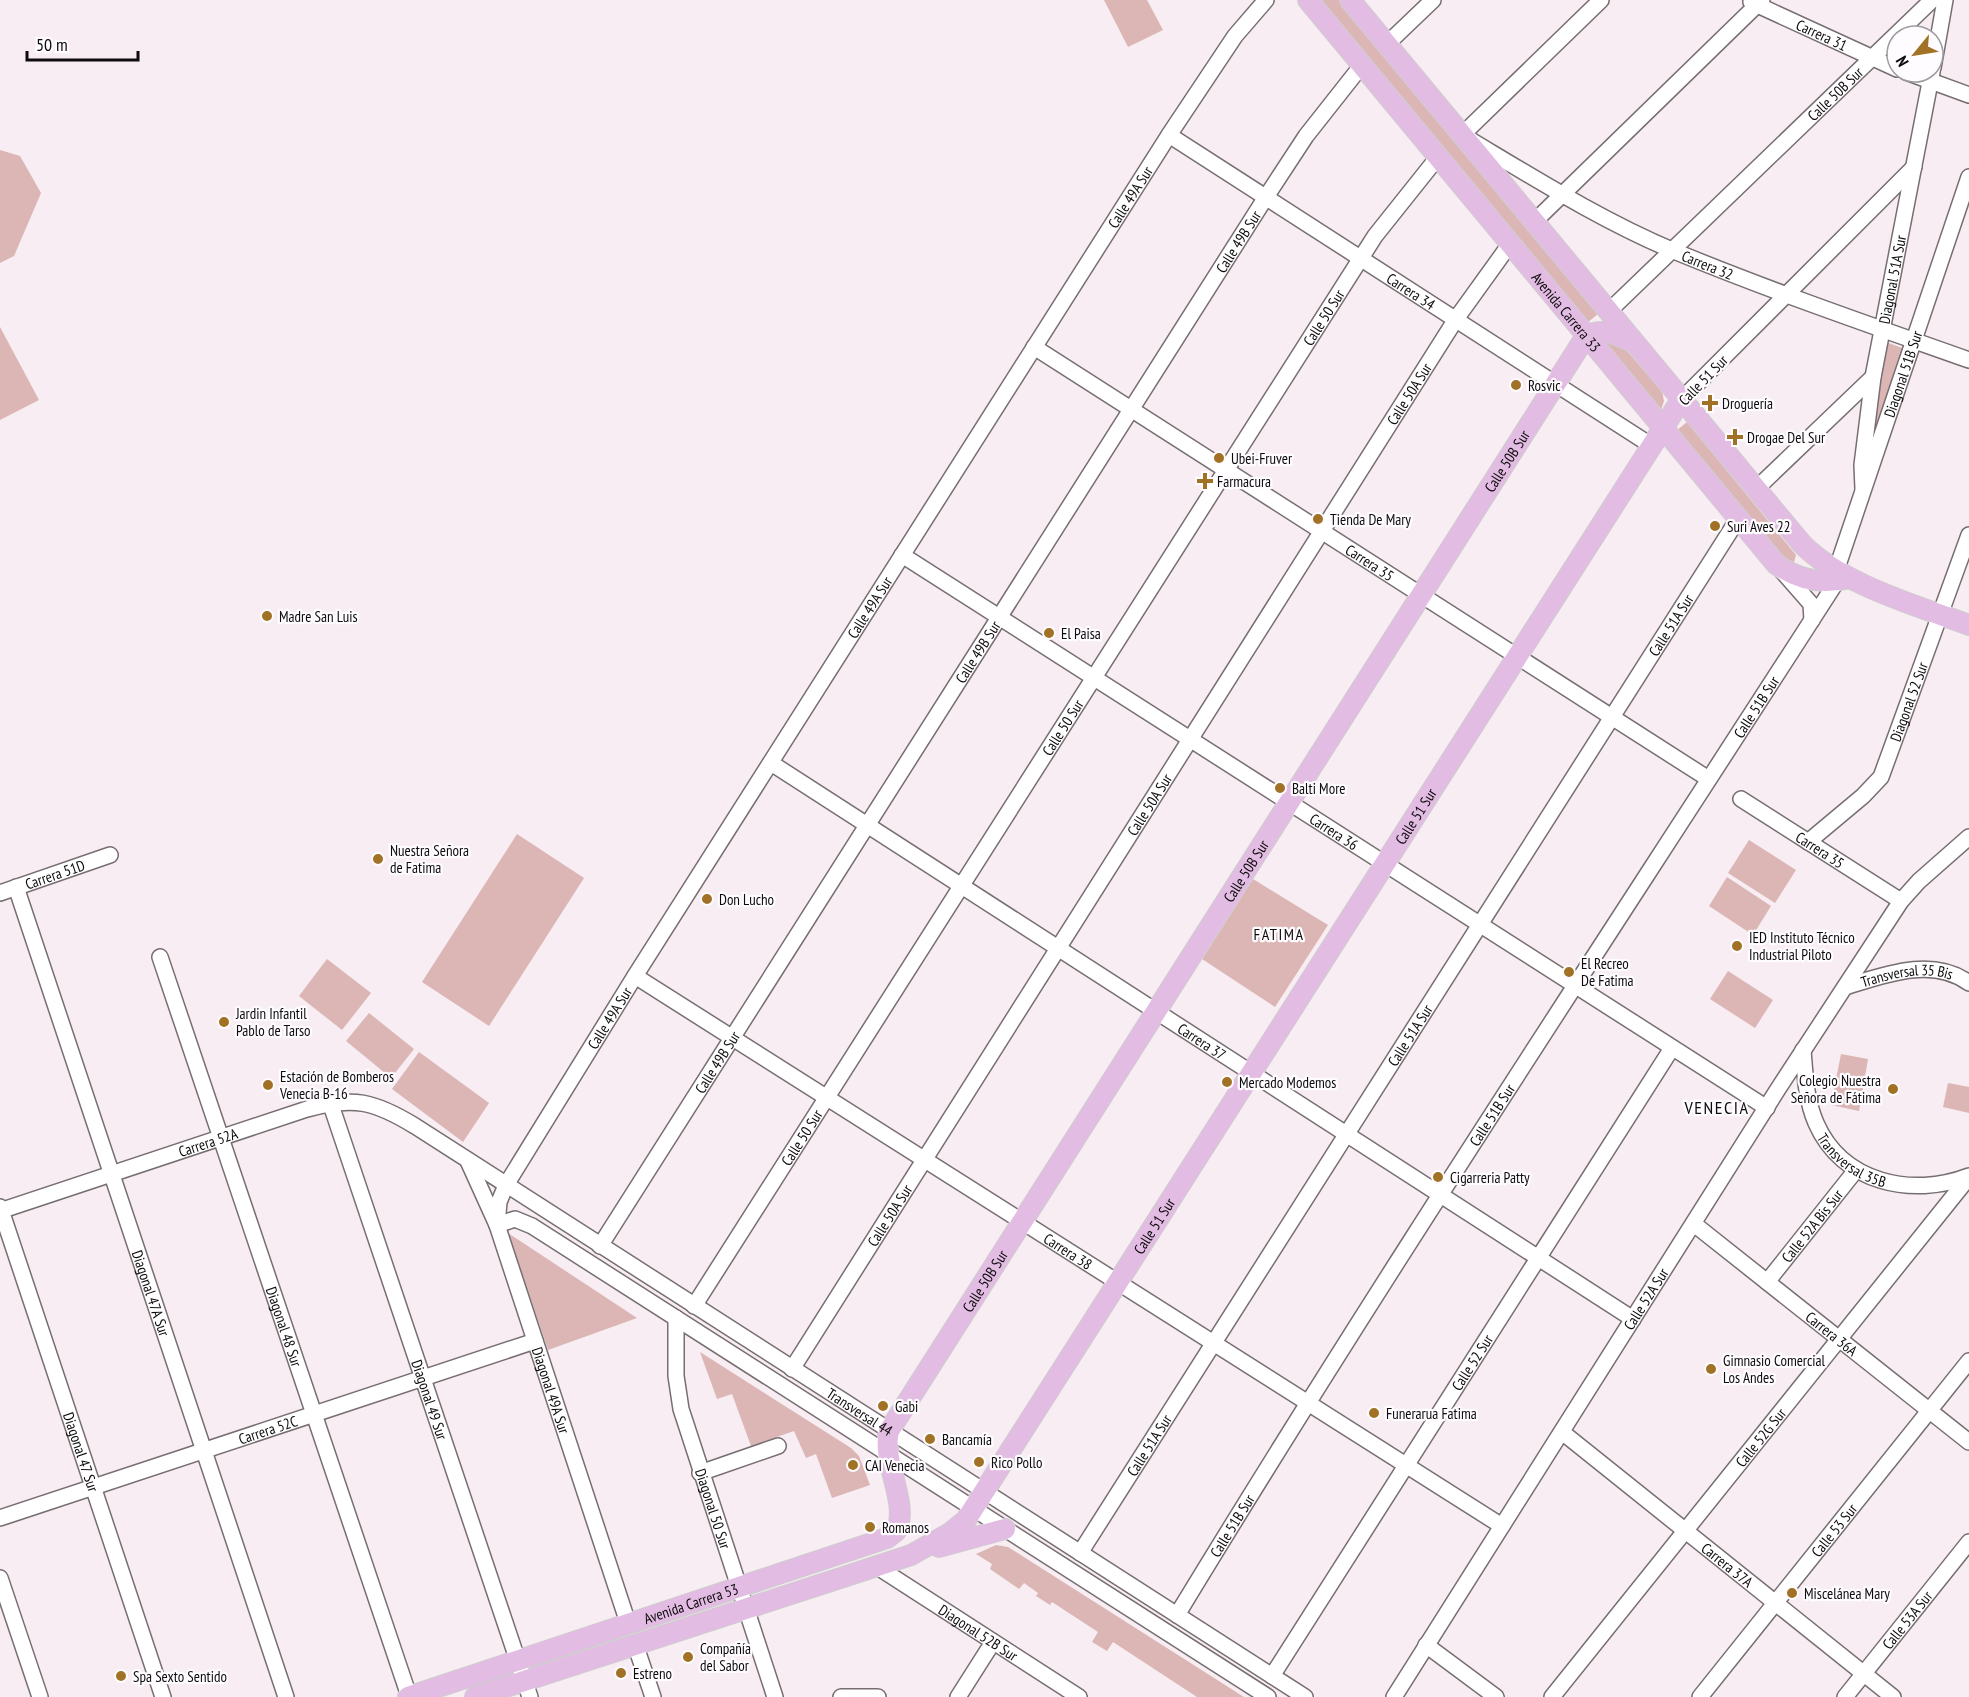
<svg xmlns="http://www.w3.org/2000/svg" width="1969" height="1697" viewBox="0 0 1969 1697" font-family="'PT Sans Narrow',sans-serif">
	<rect width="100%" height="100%" fill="#f7edf2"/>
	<g fill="#dbb6b5">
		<polygon points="1104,0 1147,0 1163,30 1128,47"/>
		<polygon points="1319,0 1339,0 1598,314 1587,323"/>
		<polygon points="0,150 20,156 41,193 14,256 0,263"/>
		<polygon points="0,327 39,400 0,420"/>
		<polygon points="1601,341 1620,343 1662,391 1664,401 1661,410"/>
		<polygon points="1886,342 1905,349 1864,467"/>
		<polygon points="1687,422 1796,555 1794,562 1786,563 1676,431"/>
		<polygon points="517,834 584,878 489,1026 422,982"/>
		<polygon points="1749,840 1796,870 1775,903 1728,873"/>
		<polygon points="1727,877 1771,906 1753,935 1709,906"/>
		<polygon points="1253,879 1328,925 1275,1007 1202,959"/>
		<polygon points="327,959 371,993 342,1030 299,996"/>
		<polygon points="1728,971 1773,1000 1755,1028 1710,999"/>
		<polygon points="369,1013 414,1049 391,1078 346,1041"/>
		<polygon points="419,1052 489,1103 463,1142 392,1089"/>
		<polygon points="1841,1054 1868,1059 1859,1111 1831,1105"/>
		<polygon points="1948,1083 1969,1087 1969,1113 1943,1107"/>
		<polygon points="508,1233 637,1318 548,1350"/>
		<polygon points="700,1352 851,1448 859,1456 870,1485 832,1498 816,1454 806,1458 794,1431 751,1446 732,1394 717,1399"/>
		<polygon points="996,1545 1008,1547 1244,1697 1197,1697 1113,1642 1107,1651 1092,1642 1098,1632 1052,1602 1050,1605 1036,1596 1038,1593 1024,1583 1019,1589 990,1569 992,1564 976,1554"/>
	</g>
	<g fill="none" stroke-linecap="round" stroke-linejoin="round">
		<g stroke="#776e72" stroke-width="18">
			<g id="minor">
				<path id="s1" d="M1601,0L1462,135C1531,176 1600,220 1674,251C1771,291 1870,325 1969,360"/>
				<path id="s2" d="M1751,2L1897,69"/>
				<polyline points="1387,44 1433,0"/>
				<polyline points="1933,68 1945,0"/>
				<polyline points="1906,72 1969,95"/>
				<path id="s3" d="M1169,135L1652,446"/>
				<polyline points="1534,222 1762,0"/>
				<path id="s4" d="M1608,312L1932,0"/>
				<path id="s5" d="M1034,347L1707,778"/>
				<polyline points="1681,400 1914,167"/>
				<polyline points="1756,489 1873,377"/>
				<path id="s6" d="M1863,489L1862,465L1873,377L1932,72"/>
				<path id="s7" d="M902,555L1767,1108"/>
				<polyline points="1782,571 1811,604 1812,620"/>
				<path id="s8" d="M1836,571L1969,177"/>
				<path id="s9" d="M771,763L1633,1319"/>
				<path id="s10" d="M1741,799L1901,901"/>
				<path id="s11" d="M1808,842L1863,796L1881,777L1969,535"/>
				<path id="s12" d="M16,887L286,1697"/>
				<path id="s13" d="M0,893L110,855"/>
				<path id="s14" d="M160,957L409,1696"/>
				<path id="s15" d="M635,976L1502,1526"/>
				<path id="s16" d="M1845,987C1884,975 1932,956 1969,983"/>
				<path id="s17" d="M1803,1050C1805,1075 1806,1100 1816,1123C1842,1183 1912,1198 1969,1176"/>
				<path id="s18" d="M330,1102L530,1697"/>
				<path id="s19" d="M468,1161L497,1225L628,1623"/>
				<path id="s20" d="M0,1207L163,1697"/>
				<path id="s21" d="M0,1211L307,1109C353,1096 374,1101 415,1126L1305,1697"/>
				<path id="s22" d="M1694,1224L1969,1442"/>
				<path id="s23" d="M497,1225L499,1202L506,1185L635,976L1169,135L1235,36L1266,0"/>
				<polyline points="497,1225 515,1219 532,1226 1268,1697"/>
				<path id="s24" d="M600,1246L1266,197L1306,136L1362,65"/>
				<path id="s25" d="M1767,1282L1856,1170"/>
				<path id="s26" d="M694,1306L1375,236L1438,157"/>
				<path id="s27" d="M676,1318V1376L681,1409L775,1697"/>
				<path id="s28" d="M792,1369L1456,319L1510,244"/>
				<path id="s29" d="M1562,1432L1893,1697"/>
				<polyline points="700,1473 778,1446"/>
				<path id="s30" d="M0,1518L535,1341"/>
				<path id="s31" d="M1080,1553L1738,519"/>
				<path id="s32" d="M876,1566L1079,1697"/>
				<polyline points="0,1578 40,1697"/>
				<path id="s33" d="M1177,1615C1389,1266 1616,925 1837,581"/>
				<polyline points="635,1644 653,1697"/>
				<polyline points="1426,1645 1496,1697"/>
				<path id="s34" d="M1272,1676L1672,1048"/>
				<polyline points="841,1697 878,1697"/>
				<polyline points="958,1697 993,1642"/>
				<path id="s35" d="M1394,1697L1778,1089L1901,901L1919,881L1969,837"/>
				<path id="s36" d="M1552,1697L1969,1177"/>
				<path id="s37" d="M1700,1697L1969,1361"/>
				<path id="s38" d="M1845,1697L1969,1542"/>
			</g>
		</g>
		<g stroke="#cfcecf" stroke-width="22">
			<g id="major">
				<path id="s39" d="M1308,0L1776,564C1798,580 1822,585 1849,578"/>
				<path d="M1350,0L1802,544C1843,585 1915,605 1969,625"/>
				<polyline points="939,1547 1005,1529"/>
				<path id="s40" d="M408,1697L887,1538L896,1531C910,1504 881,1462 889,1431L1586,336C1604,327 1618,335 1634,343"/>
				<path id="s41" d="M475,1697L911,1555L950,1533L966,1520L1681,400"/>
			</g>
		</g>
		<use href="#minor" stroke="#fff" stroke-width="15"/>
		<use href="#major" stroke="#e2bce2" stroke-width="20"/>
	</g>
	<g fill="#a17225" stroke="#fefcfe" stroke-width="2">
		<circle cx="1516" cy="385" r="6"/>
		<path d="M1707 394h6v6h6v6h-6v6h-6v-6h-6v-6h6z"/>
		<path d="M1732 428h6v6h6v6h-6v6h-6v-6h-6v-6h6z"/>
		<circle cx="1219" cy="458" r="6"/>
		<path d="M1202 472h6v6h6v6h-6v6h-6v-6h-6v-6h6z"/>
		<circle cx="1318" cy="519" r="6"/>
		<circle cx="1715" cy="526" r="6"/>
		<circle cx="267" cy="616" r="6"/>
		<circle cx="1049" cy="633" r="6"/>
		<circle cx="1280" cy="788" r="6"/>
		<circle cx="378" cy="859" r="6"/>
		<circle cx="707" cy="899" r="6"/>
		<circle cx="1737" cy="946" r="6"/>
		<circle cx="1569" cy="972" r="6"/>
		<circle cx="224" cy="1022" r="6"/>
		<circle cx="1227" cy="1082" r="6"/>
		<circle cx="268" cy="1085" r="6"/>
		<circle cx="1893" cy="1089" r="6"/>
		<circle cx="1438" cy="1177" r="6"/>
		<circle cx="1711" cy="1369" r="6"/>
		<circle cx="883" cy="1406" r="6"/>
		<circle cx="1374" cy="1413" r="6"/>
		<circle cx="930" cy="1439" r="6"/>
		<circle cx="979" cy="1462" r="6"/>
		<circle cx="853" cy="1465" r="6"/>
		<circle cx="870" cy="1527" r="6"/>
		<circle cx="1792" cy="1593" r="6"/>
		<circle cx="688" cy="1657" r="6"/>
		<circle cx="621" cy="1673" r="6"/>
		<circle cx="121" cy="1676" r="6"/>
	</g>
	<g text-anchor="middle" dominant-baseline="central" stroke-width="4.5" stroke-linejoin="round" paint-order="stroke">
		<g font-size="15" fill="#0e0b0d" stroke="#fefcfe">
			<text stroke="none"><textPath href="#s2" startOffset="78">Carrera 31</textPath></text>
			<text stroke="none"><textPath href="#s4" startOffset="315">Calle 50B Sur</textPath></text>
			<text stroke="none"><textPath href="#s23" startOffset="1210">Calle 49A Sur</textPath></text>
			<text stroke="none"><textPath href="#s24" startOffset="1190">Calle 49B Sur</textPath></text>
			<text stroke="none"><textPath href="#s1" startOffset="472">Carrera 32</textPath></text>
			<text stroke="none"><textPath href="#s6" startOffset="212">Diagonal 51A Sur</textPath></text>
			<text stroke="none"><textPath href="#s3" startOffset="288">Carrera 34</textPath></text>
			<text stroke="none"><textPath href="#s39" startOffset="405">Avenida Carrera 33</textPath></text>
			<text stroke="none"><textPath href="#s26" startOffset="1172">Calle 50 Sur</textPath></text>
			<text stroke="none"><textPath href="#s8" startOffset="208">Diagonal 51B Sur</textPath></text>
			<text transform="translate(1703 380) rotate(-46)">Calle 51 Sur</text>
			<text stroke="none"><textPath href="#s28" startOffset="1154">Calle 50A Sur</textPath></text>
			<text stroke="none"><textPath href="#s40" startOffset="1768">Calle 50B Sur</textPath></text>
			<text stroke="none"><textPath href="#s5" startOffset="399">Carrera 35</textPath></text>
			<text stroke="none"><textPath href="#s23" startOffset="724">Calle 49A Sur</textPath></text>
			<text stroke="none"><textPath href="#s31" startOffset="1100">Calle 51A Sur</textPath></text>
			<text stroke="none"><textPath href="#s24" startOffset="704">Calle 49B Sur</textPath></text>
			<text stroke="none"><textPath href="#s11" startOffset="178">Diagonal 52 Sur</textPath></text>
			<text stroke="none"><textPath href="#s33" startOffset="1077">Calle 51B Sur</textPath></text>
			<text stroke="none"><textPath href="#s26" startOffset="686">Calle 50 Sur</textPath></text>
			<text stroke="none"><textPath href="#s28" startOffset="668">Calle 50A Sur</textPath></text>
			<text stroke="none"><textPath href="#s41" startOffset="1359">Calle 51 Sur</textPath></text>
			<text stroke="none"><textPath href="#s7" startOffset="513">Carrera 36</textPath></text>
			<text stroke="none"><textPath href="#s10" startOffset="94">Carrera 35</textPath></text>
			<text stroke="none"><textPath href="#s40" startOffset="1282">Calle 50B Sur</textPath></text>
			<text stroke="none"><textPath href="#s13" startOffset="58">Carrera 51D</textPath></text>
			<text stroke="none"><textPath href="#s16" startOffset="64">Transversal 35 Bis</textPath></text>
			<text stroke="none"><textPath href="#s23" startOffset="238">Calle 49A Sur</textPath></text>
			<text stroke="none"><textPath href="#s31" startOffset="614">Calle 51A Sur</textPath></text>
			<text stroke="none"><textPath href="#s9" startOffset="513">Carrera 37</textPath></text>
			<text stroke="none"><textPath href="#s24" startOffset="218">Calle 49B Sur</textPath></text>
			<text stroke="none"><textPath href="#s33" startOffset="591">Calle 51B Sur</textPath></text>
			<text stroke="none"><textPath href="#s26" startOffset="200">Calle 50 Sur</textPath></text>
			<text stroke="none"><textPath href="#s21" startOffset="219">Carrera 52A</textPath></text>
			<text stroke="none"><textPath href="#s17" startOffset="128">Transversal 35B</textPath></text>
			<text stroke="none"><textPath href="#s28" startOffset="182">Calle 50A Sur</textPath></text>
			<text stroke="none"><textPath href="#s41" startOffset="873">Calle 51 Sur</textPath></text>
			<text stroke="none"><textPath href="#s25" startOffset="72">Calle 52A Bis Sur</textPath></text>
			<text stroke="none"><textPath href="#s15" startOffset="513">Carrera 38</textPath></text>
			<text stroke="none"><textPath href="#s40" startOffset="796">Calle 50B Sur</textPath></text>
			<text stroke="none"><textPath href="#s12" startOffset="428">Diagonal 47A Sur</textPath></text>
			<text stroke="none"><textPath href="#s35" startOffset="471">Calle 52A Sur</textPath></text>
			<text stroke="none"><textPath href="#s14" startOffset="390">Diagonal 48 Sur</textPath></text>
			<text stroke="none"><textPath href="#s22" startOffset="176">Carrera 36A</textPath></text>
			<text stroke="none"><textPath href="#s34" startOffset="372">Calle 52 Sur</textPath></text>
			<text stroke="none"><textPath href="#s19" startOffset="244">Diagonal 49A Sur</textPath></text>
			<text stroke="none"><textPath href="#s18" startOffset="314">Diagonal 49 Sur</textPath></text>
			<text stroke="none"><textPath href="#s21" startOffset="966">Transversal 44</textPath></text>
			<text stroke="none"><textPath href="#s30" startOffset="282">Carrera 52C</textPath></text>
			<text stroke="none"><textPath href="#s36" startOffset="333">Calle 52G Sur</textPath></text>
			<text stroke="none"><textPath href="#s31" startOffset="128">Calle 51A Sur</textPath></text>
			<text stroke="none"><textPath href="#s20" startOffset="258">Diagonal 47 Sur</textPath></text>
			<text stroke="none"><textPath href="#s27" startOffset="196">Diagonal 50 Sur</textPath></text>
			<text stroke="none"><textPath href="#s33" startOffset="105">Calle 51B Sur</textPath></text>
			<text stroke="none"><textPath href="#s37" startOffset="214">Calle 53 Sur</textPath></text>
			<text stroke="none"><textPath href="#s29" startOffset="212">Carrera 37A</textPath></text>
			<text stroke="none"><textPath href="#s40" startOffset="298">Avenida Carrera 53</textPath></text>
			<text stroke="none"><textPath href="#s38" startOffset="99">Calle 53A Sur</textPath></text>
			<text stroke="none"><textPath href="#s32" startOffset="122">Diagonal 52B Sur</textPath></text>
		</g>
		<g font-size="15" fill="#0e0b0d" stroke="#fefcfe" text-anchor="start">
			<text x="1528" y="385">Rosvic</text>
			<text x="1722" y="403">Droguería</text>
			<text x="1747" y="437">Drogae Del Sur</text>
			<text x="1231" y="458">Ubei-Fruver</text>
			<text x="1217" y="481">Farmacura</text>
			<text x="1330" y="519">Tienda De Mary</text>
			<text x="1727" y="526">Suri Aves 22</text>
			<text x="279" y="616">Madre San Luis</text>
			<text x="1061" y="633">El Paisa</text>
			<text x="1292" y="788">Balti More</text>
			<text x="390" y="850">Nuestra Señora<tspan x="390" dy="17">de Fatima</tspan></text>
			<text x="719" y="899">Don Lucho</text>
			<text x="1749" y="937">IED Instituto Técnico<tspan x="1749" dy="17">Industrial Piloto</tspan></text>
			<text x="1581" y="963">El Recreo<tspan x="1581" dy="17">De Fatima</tspan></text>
			<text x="236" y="1013">Jardin Infantil<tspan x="236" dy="17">Pablo de Tarso</tspan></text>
			<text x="280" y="1076">Estación de Bomberos<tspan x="280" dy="17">Venecia B-16</tspan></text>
			<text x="1881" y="1080" text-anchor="end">Colegio Nuestra<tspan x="1881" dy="17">Señora de Fátima</tspan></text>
			<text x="1239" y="1082">Mercado Modemos</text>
			<text x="1450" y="1177">Cigarreria Patty</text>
			<text x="1723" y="1360">Gimnasio Comercial<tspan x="1723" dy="17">Los Andes</tspan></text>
			<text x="895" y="1406">Gabi</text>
			<text x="1386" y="1413">Funerarua Fatima</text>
			<text x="942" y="1439">Bancamía</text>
			<text x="991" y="1462">Rico Pollo</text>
			<text x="865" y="1465">CAI Venecia</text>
			<text x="882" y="1527">Romanos</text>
			<text x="1804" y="1593">Miscelánea Mary</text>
			<text x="700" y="1648">Compañía<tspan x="700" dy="17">del Sabor</tspan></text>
			<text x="633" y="1673">Estreno</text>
			<text x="133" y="1676">Spa Sexto Sentido</text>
		</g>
		<g font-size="16" letter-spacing="1.5" fill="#0e0b0d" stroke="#fefcfe">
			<text x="1279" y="934">FATIMA</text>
		</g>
		<g font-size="18" letter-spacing="1.5" fill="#0e0b0d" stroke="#fefcfe">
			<text x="1717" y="1107">VENECIA</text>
		</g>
	</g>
	<g transform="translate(1915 54) rotate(240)"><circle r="28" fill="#fefcfe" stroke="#9e9c9e" stroke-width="1.5"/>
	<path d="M0-4.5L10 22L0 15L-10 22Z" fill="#a17225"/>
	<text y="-9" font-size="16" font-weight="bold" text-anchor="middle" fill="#0e0b0d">N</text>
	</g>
	<path d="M27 51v9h111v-9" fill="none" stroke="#0e0b0d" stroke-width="3"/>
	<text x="36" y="51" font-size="18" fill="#0e0b0d" stroke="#fefcfe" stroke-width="4.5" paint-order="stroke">50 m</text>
</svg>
